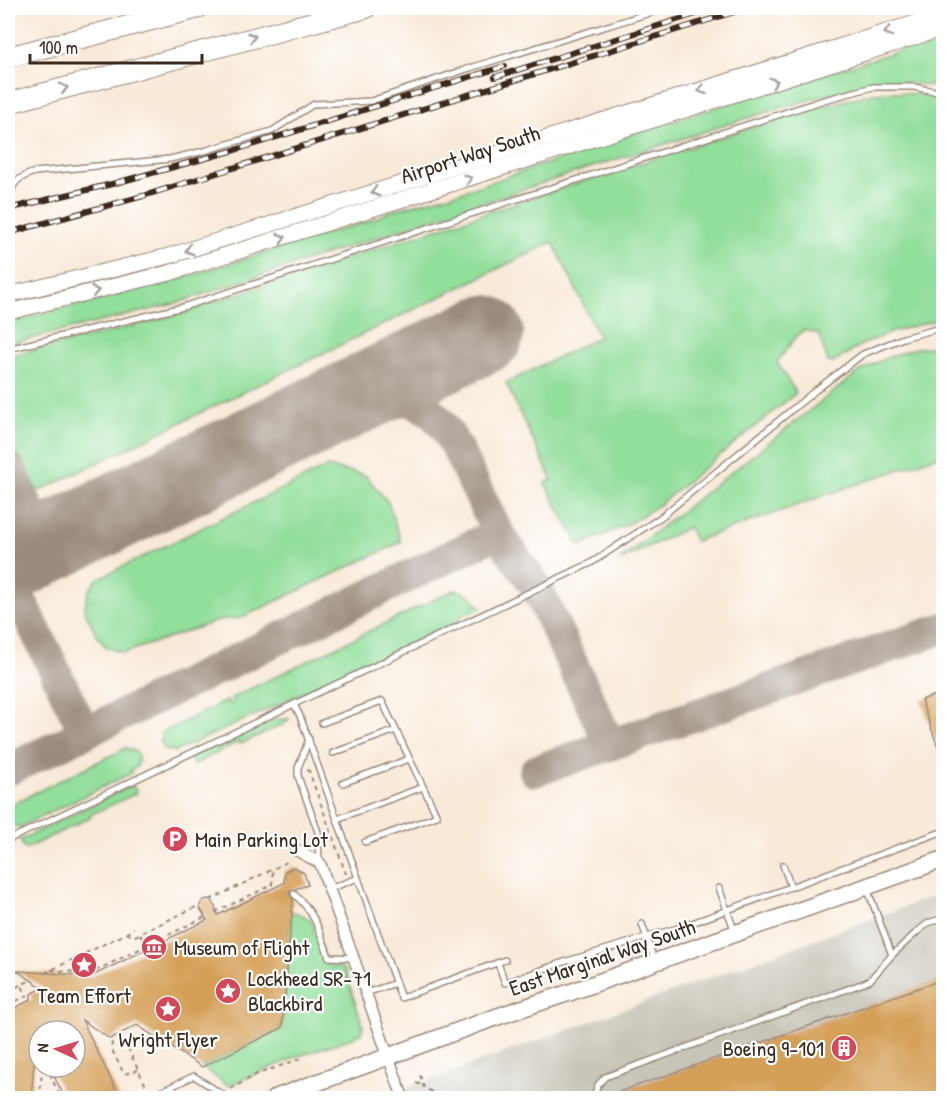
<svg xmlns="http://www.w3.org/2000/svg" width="951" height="1106" viewBox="0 0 951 1106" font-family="'Patrick Hand',sans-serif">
	<rect width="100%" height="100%" fill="#fff"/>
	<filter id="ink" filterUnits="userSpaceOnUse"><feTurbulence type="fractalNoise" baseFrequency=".0167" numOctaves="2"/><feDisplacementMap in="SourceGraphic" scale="12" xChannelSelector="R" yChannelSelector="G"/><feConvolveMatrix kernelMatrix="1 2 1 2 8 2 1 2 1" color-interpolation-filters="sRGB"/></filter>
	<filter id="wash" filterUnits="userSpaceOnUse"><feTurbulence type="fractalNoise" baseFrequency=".008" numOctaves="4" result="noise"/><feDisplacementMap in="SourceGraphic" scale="24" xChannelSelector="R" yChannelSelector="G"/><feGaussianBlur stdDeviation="1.35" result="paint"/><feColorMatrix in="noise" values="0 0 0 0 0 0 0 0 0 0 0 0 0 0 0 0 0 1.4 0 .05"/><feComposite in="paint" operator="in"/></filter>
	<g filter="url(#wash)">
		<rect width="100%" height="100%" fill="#f8e9d8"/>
		<polygon fill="#c8c4b8" points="943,893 943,1098 380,1098"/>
		<g fill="#92de9b" stroke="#66845c" stroke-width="1.5">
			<polygon points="943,37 943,88 896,81 866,84 770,111 586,169 174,304 8,344 8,322 175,280 372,220 390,211 464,191 542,165 587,151 615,140 663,124"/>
			<polygon points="894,92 926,95 943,99 943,318 892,332 861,345 833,363 828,362 819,334 803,330 795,338 777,362 796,393 660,504 630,523 579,546 545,483 552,480 506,383 599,337 553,242 33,494 18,460 8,447 8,356 107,333 168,317 528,199 794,114 873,93"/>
			<polygon points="943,346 943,454 695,541 689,527 617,562 860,371 891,356 916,348"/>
			<polygon points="327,467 365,475 388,502 401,542 241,618 220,620 124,653 106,647 97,635 84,610 88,592 97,579"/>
			<path d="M454,590C467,591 474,599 481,608L464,614L458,619V623L174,752L173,750L168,751C160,746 160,742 161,733L227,700L228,704L233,703L231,698Z"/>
			<polygon points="271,719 289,719 284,724 241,744 240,741 193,765 190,757"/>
			<path d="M126,748C138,751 140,755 137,767L130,770L132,773L20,827L14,826L8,822V806Z"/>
			<polygon points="133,785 137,793 90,815 91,817 25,849 20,840"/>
			<path d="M292,912C304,914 316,921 314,934L317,935L328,966L341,967L345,971L363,1026L361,1035L357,1033L355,1037L296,1057L228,1086L202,1067L282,1028Z"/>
		</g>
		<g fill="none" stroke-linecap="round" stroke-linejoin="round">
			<g stroke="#9a8a7b" stroke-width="32">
				<polyline points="345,402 382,394 395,396 415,403 430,411 444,426 456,447 498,533 537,588 610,745"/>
				<polyline points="8,466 13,474 45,546"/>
				<polyline points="8,574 85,733"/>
				<polyline points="8,770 498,533"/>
				<polyline points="535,771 944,628"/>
			</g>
			<polyline stroke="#9a8a7b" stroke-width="78" points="8,565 61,538 485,334"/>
		</g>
		<g id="blocks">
			<g fill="#d49f57">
				<polygon points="944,692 944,758 942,758 921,700"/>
				<polygon points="294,867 304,873 308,885 292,890 289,893 293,900 282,1028 202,1067 137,1025 110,1039 82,1020 120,1098 65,1098 53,1074 67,1067 75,1067 75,1031 37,1031 31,1098 8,1098 8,1014 12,1012 12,1009 31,1000 31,994 43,988 17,971 92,976 207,920 200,908 201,903 204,900 209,899 213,902 218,915 284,883 285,871"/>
				<polygon points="944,979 944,1098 605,1098 604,1097"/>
			</g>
		</g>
	</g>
	<g filter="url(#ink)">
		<use href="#blocks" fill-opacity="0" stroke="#9a8a7b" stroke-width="1.5"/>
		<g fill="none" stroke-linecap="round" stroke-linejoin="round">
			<g stroke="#9a8a7b" stroke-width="8">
				<g id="service">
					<path d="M8,209C11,187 12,179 35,172L170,159L204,151L272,131L314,104L371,101L470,68L666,8"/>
					<polyline points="8,349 183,307 824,100 873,87 914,87 944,93"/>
					<polyline points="294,704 300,716 401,998 505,960"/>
					<polyline points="322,723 382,701 437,816 365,842"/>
					<polyline points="309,739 298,768 298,776 318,832 319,861"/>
					<polyline points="333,753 396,730"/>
					<polyline points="343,783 409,759"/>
					<polyline points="337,819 423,787"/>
					<polyline points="8,840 591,563 661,517 816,390 863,354 903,338 944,327"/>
					<polyline points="783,865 791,887"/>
					<polyline points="719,888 735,932"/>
					<polyline points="867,888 892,955"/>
					<polyline points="329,889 358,878"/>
					<path d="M294,894C315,912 320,932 329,957L354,958"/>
					<polyline points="642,924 654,959"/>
					<polyline points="498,963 505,983 564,962 681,927 944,831"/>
					<polyline points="366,993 396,983"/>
					<polyline points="147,1098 194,1076 228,1098"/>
					<polyline points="595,1098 594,1096 598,1085 605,1077 864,983 870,980 892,955 917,932 928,923 944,918"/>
				</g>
			</g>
			<g stroke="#9a8a7b" stroke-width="13">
				<polyline id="minor" points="296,850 320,863 403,1098"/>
			</g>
			<g stroke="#9a8a7b" stroke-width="17">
				<g id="secondary">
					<polyline points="8,295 169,256 944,14"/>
					<polyline points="8,312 169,273 944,28"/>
				</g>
			</g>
			<g stroke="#9a8a7b" stroke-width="19">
				<polyline id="primary" points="275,1098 499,1016 571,992 944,859"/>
			</g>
			<g stroke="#9a8a7b" stroke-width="22">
				<g id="motorway">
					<polyline points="8,57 198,8"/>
					<polyline points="8,103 366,8"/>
				</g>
			</g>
			<g stroke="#9a8a7b" stroke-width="2" stroke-dasharray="4.5 4.5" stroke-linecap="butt">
				<polyline points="307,770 309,771 346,874"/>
				<polyline points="210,900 291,860"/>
				<polyline points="215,912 272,885 273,869"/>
				<polyline points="127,933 133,937 200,905"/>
				<polyline points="140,934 146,946"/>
				<polyline points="51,970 91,973 207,916"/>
				<polyline points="45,973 127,933 134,928"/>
				<polyline points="8,991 31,980"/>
				<polyline points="8,1005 27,996 21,984"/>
				<polyline points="55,1067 51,1069 51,1077 61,1098"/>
				<polyline points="138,1070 124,1074 111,1048 112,1043 123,1038 147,1088"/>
				<polyline points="420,1075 424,1088 434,1093"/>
				<polyline points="416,1083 419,1084 422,1081"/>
				<polyline points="230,1089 234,1087 255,1075 300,1059"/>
				<polyline points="40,1098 42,1067"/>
				<polyline points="129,1098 140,1093"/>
				<polyline points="377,1098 380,1096"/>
			</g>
			<use href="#service" stroke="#fff" stroke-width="5"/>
			<use href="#minor" stroke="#fff" stroke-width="10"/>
			<use href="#secondary" stroke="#fff" stroke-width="15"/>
			<use href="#primary" stroke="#fff" stroke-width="16"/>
			<use href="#motorway" stroke="#fff" stroke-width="20"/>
			<g stroke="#3b2a1e" stroke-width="6">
				<g id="rail">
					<polyline points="495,77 715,8"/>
					<polyline points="8,209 112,184 235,150 505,66"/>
					<polyline points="8,233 143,196 747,8"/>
				</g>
			</g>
			<use href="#rail" stroke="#fff" stroke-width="4" stroke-dasharray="11" stroke-linecap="butt"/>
		</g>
		<defs><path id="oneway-chevron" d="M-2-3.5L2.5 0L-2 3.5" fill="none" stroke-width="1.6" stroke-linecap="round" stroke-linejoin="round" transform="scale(1.5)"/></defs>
		<g stroke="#a79f9a">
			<use href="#oneway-chevron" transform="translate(888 32) rotate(163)"/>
			<use href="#oneway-chevron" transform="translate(252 37) rotate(-15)"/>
			<use href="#oneway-chevron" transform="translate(774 82) rotate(-18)"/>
			<use href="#oneway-chevron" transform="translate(64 88) rotate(-15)"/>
			<use href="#oneway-chevron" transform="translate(702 90) rotate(163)"/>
			<use href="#oneway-chevron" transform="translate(468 179) rotate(-18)"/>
			<use href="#oneway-chevron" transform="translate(375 192) rotate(163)"/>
			<use href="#oneway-chevron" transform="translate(282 238) rotate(-18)"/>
			<use href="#oneway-chevron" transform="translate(189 250) rotate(163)"/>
			<use href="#oneway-chevron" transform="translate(95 291) rotate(-13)"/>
		</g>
	</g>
	<defs>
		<g id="parking-disc" transform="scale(1.35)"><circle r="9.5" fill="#d1495b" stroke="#fff"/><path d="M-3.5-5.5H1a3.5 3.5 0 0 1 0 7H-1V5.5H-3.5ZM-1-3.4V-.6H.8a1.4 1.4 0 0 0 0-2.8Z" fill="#fff"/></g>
		<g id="museum-disc" transform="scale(1.35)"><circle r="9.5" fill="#d1495b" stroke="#fff"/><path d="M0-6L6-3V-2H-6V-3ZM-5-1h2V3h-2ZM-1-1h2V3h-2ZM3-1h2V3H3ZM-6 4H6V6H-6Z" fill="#fff"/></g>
		<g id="sight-disc" transform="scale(1.35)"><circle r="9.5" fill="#d1495b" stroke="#fff"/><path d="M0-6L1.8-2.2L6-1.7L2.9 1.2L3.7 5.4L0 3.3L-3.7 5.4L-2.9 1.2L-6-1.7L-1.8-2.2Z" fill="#fff"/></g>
		<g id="building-disc" transform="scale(1.35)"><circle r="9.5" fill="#d1495b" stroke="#fff"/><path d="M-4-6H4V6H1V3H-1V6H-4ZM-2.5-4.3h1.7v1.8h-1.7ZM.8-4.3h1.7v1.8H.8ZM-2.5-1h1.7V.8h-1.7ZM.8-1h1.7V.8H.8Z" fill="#fff"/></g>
	</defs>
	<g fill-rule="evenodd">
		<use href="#parking-disc" x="175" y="839"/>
		<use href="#museum-disc" x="154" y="947"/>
		<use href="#sight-disc" x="84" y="965"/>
		<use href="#sight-disc" x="228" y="991"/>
		<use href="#sight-disc" x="168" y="1009"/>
		<use href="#building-disc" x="844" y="1048"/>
	</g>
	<g text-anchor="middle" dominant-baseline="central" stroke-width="4.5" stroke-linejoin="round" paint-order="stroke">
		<g font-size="22" fill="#3b2a1e" stroke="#fff">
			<text transform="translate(470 154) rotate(-18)">Airport Way South</text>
			<text transform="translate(602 957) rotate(-19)">East Marginal Way South</text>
		</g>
		<g font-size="22" fill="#3b2a1e" stroke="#fff" text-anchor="start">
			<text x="195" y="839">Main Parking Lot</text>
			<text x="174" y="947">Museum of Flight</text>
			<text x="248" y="978">Lockheed SR-71<tspan x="248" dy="25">Blackbird</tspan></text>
			<text x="84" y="995" text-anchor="middle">Team Effort</text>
			<text x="168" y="1039" text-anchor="middle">Wright Flyer</text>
			<text x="824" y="1048" text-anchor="end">Boeing 9-101</text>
		</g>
	</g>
	<rect width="951" height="1106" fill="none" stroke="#fff" stroke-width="30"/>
	<g transform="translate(57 1049) rotate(274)"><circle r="28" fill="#ffffff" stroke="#b1aaa5" stroke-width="1.5"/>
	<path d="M0-4.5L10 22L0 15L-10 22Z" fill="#d1495b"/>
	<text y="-9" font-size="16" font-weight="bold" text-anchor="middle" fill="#3b2a1e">N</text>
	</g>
	<path d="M30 54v9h172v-9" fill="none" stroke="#3b2a1e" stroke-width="3"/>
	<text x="39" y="54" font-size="18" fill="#3b2a1e" stroke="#ffffff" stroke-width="4.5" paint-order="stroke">100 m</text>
</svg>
